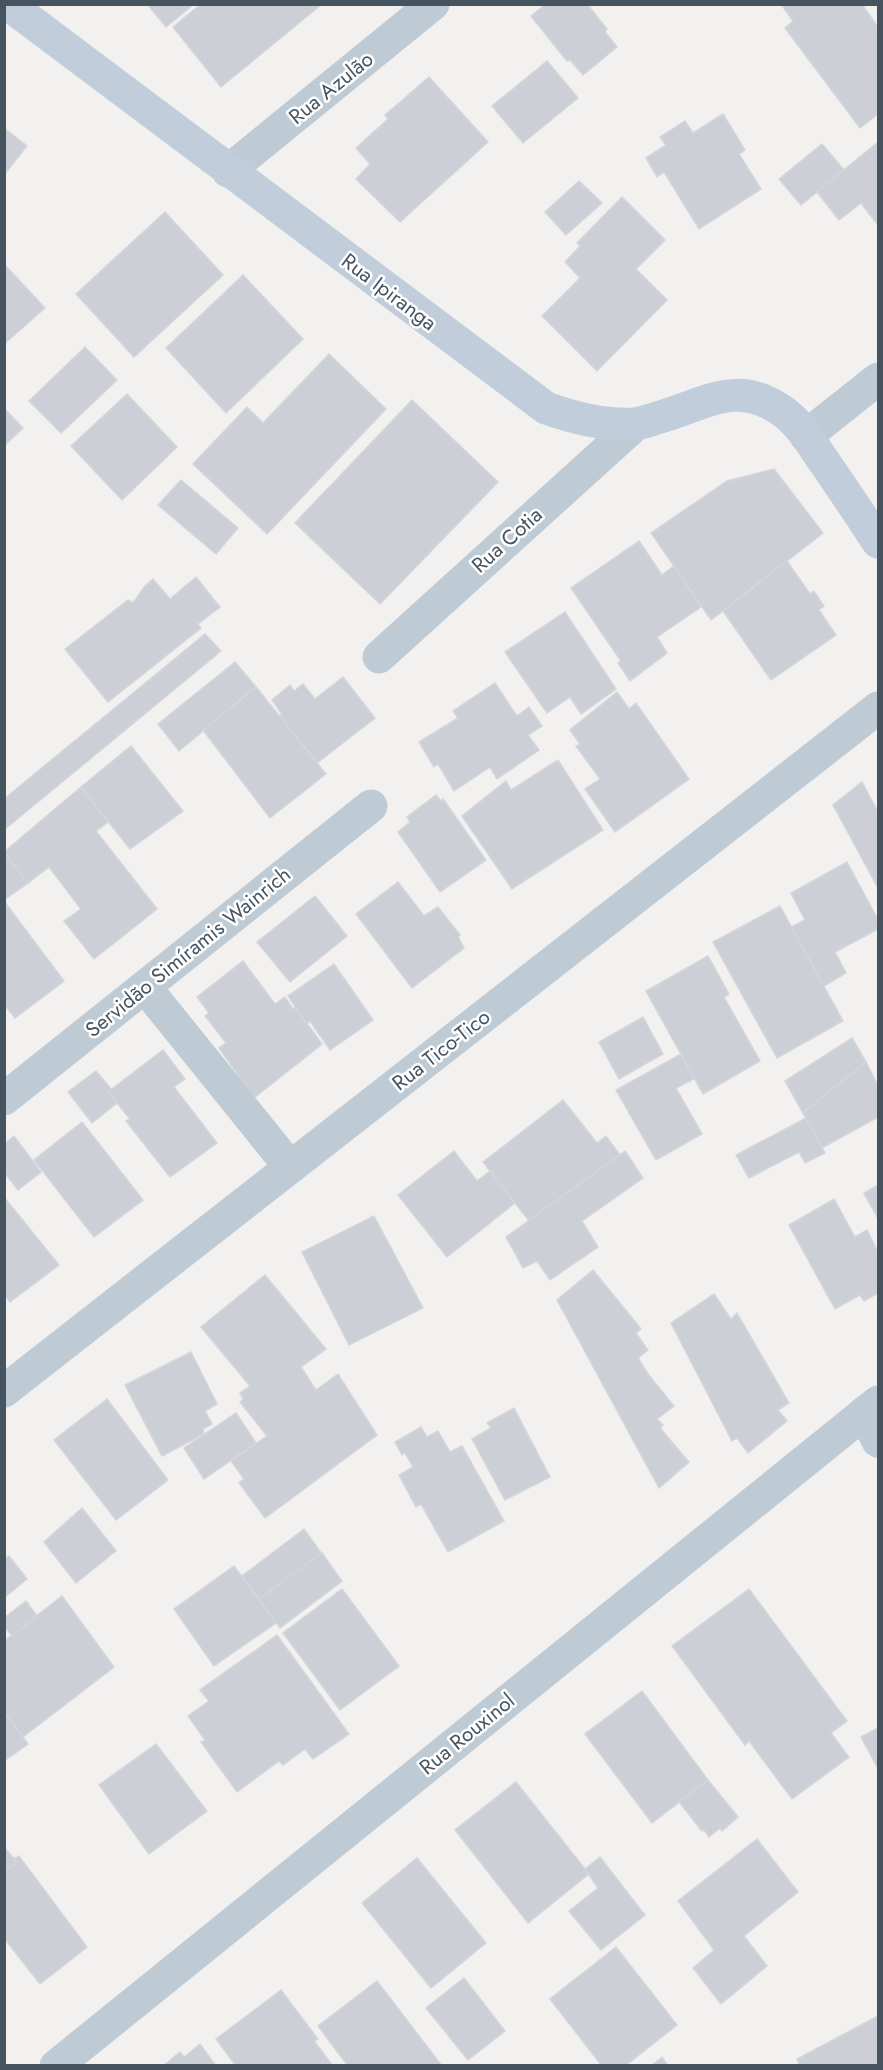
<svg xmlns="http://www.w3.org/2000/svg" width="883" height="2070" viewBox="0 0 883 2070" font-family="Jost,sans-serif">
	<rect width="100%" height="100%" fill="#f3f0f0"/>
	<g fill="#cccfd6" stroke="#d4d6dd" stroke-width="1.5">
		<polygon points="147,4 194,4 166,27"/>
		<polygon points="201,4 322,4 221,87 173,27"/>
		<polygon points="546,4 587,4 607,29 605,32 617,47 583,75 570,60 567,61 531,16"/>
		<polygon points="781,4 862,4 878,27 878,114 860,128 785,28 793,21"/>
		<polygon points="547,61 578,98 523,143 492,106"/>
		<polygon points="429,77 488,142 400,222 356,179 370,164 356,148 388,119 385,115"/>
		<polygon points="723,114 745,150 739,154 761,189 699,229 664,172 657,177 646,158 666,145 660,137 685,121 693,133"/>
		<polygon points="4,128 27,146 4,175"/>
		<polygon points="878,142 878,225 861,203 839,220 817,192"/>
		<polygon points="822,144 844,170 801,205 779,179"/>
		<polygon points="579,181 602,203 566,235 545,212"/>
		<polygon points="622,197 665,240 636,269 667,300 597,371 542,316 580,278 565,262 580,246 577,243"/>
		<polygon points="165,212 223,275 134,357 76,294"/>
		<polygon points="4,264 45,308 4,344"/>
		<polygon points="243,275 303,339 226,413 166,348"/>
		<polygon points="85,347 117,380 61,433 29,401"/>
		<polygon points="329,354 386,409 267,534 193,464 247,407 263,423"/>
		<polygon points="127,394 177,447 122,500 71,446"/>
		<polygon points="412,400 498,482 380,604 295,523"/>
		<polygon points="4,408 23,428 4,446"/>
		<polygon points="774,469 823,533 711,620 651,533 727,481"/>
		<polygon points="181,480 238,528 216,554 158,505"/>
		<polygon points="639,541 662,575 674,566 701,607 657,637 667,653 630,681 618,663 621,661 571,588"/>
		<polygon points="787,561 810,594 814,591 824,606 819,610 836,635 771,680 723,611"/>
		<polygon points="196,577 220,607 198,624 201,628 108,702 65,649 128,600 133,603 145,586 153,579 170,599"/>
		<polygon points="565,612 616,689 581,714 570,697 547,713 505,652"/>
		<polygon points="205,634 221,651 4,830 4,799"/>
		<polygon points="235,662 256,687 179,751 158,724"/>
		<polygon points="343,677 375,718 317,763 279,716 282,714 272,700 290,685 294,691 303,684 315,699"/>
		<polygon points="495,683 517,716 529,707 542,726 528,735 539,750 497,779 490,767 454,791 438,764 434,767 419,742 458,718 453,711"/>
		<polygon points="256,687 326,774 270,818 203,730"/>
		<polygon points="617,692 629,709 636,703 689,779 615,832 585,789 600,779 576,746 580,744 570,730"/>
		<polygon points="131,746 183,811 130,849 81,787"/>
		<polygon points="558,760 603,830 512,889 462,816 506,781 511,790"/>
		<polygon points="862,782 878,812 878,888 833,805"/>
		<polygon points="81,787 108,822 96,831 157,909 94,959 64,921 81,909 49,867 28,883 4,852"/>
		<polygon points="436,795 441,801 443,799 486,860 440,892 398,832 410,822 407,817"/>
		<polygon points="4,852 28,883 4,900"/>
		<polygon points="847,862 878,920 878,929 835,952 846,973 824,986 791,927 805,920 791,893"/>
		<polygon points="398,882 424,916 438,907 460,935 458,937 464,948 412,988 356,914"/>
		<polygon points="315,896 347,936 290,982 257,942"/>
		<polygon points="4,901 64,981 15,1018 4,1004"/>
		<polygon points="780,906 843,1021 777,1058 713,942"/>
		<polygon points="708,956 729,994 724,997 760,1061 703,1094 646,991"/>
		<polygon points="243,961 275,1004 285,997 293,1009 295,1007 322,1044 254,1098 219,1048 226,1043 205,1016 209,1013 197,997"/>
		<polygon points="334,964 373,1020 330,1050 310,1021 307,1024 288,996"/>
		<polygon points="643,1017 663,1054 619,1079 599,1042"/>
		<polygon points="852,1038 866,1062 803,1113 785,1081"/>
		<polygon points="163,1050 185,1079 174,1087 217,1143 170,1177 126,1121 130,1119 108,1092"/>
		<polygon points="681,1054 694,1079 676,1088 702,1134 656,1160 616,1090"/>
		<polygon points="866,1062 878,1086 878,1117 822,1148 803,1113"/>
		<polygon points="96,1071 112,1090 108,1092 117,1103 92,1123 68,1092"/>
		<polygon points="563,1100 597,1143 606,1136 620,1155 529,1221 483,1162"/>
		<polygon points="806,1118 825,1153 805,1163 799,1152 749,1178 736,1155"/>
		<polygon points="82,1122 143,1200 94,1237 34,1160"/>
		<polygon points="14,1136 41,1172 18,1190 4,1172 4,1144"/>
		<polygon points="454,1151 477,1181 490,1171 515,1203 447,1257 398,1195"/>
		<polygon points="625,1151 643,1178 582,1221 598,1247 550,1280 537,1261 523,1268 506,1237"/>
		<polygon points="878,1185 878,1219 864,1193"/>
		<polygon points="4,1197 59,1265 10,1302 4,1294"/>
		<polygon points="834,1199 855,1237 867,1230 878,1252 878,1293 864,1301 860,1295 835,1309 789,1225"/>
		<polygon points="374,1216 423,1308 349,1345 302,1252"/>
		<polygon points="593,1270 641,1329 636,1333 648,1350 638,1358 648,1374 674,1406 657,1419 663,1425 660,1428 689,1462 659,1488 557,1300"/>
		<polygon points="265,1275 326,1349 301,1367 316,1390 338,1374 377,1435 265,1518 239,1483 244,1479 231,1461 267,1436 240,1402 243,1399 240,1393 250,1386 201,1327"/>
		<polygon points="714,1294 731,1319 737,1313 789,1403 778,1410 787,1421 748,1453 737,1438 732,1441 671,1323"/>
		<polygon points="191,1352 217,1404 205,1411 212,1424 203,1429 204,1434 162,1456 125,1385"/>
		<polygon points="107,1399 168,1480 116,1520 54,1440"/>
		<polygon points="514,1408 550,1477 505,1500 472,1439 491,1428 487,1423"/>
		<polygon points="236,1413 256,1443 204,1479 184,1448"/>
		<polygon points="421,1427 427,1437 438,1431 450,1452 462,1446 504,1521 448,1552 421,1504 416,1507 399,1475 413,1467 405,1453 402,1455 395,1442"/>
		<polygon points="82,1508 116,1551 76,1583 44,1542"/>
		<polygon points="304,1529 322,1554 259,1599 242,1576"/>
		<polygon points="322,1553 342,1581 280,1628 259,1599"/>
		<polygon points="9,1556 27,1579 4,1598 4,1559"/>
		<polygon points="234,1566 276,1623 214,1666 174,1609"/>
		<polygon points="342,1589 399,1666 340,1710 283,1633"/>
		<polygon points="749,1589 847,1721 831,1733 849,1757 792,1799 749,1741 745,1745 672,1646"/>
		<polygon points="62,1596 114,1667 23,1737 4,1712 4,1641"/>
		<polygon points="26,1601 37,1616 12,1636 4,1626 4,1618"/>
		<polygon points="277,1635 349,1734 313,1759 305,1749 283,1765 279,1761 237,1792 201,1742 205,1740 188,1716 209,1701 200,1690"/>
		<polygon points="642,1691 708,1780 652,1823 585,1734"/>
		<polygon points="4,1712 28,1744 4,1761"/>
		<polygon points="878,1728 878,1769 861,1737"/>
		<polygon points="156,1744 207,1811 149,1854 99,1785"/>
		<polygon points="708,1780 738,1817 722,1831 720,1828 709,1837 704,1830 702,1831 679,1802"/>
		<polygon points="516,1782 589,1874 528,1923 455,1830"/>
		<polygon points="757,1839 798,1892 744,1936 767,1966 721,2004 693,1968 714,1950 678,1901"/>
		<polygon points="4,1847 17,1862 4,1872"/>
		<polygon points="19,1856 87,1947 40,1984 4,1938 4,1872 17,1862 14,1859"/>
		<polygon points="600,1857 645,1915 601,1950 569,1911 598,1888 585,1869"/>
		<polygon points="417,1858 486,1943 431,1988 362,1903"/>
		<polygon points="616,1947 677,2025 625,2066 602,2066 550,1999"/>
		<polygon points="464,1978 505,2031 468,2060 426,2008"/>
		<polygon points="377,1981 442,2066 348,2066 318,2026"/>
		<polygon points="281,1990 318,2039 314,2041 333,2066 236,2066 216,2039"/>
		<polygon points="878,2016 878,2066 800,2066 797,2059"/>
		<polygon points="200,2044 216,2066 163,2066 180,2052 184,2057"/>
		<polygon points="662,2057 668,2066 651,2066"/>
	</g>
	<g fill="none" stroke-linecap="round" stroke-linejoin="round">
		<g stroke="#bfcbd4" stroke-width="33">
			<polyline points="228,171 433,4"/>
			<polyline points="806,436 878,379"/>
			<polyline points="379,657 636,424"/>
			<polyline points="145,987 290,1167"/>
			<polyline points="4,1099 371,806"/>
			<polyline points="4,1391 878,708"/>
			<polyline points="864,1413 878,1441"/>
			<polyline points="56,2066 878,1402"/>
		</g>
		<path stroke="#c1cddb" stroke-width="33" d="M8,4L546,408C574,418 605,426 635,424C642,423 650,420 657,418C705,405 737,377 785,413C802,426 813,446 825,463C843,489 861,516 878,542"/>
	</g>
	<g text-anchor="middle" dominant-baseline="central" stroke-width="5" stroke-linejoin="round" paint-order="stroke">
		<g font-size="21" fill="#465460" stroke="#fff">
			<text transform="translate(331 88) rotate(-39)">Rua Azulão</text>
			<text transform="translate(389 292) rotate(37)">Rua Ipiranga</text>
			<text transform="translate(507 540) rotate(-42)">Rua Cotia</text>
			<text transform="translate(188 952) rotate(-39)">Servidão Simíramis Wainrich</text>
			<text transform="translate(441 1050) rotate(-38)">Rua Tico-Tico</text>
			<text transform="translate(467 1734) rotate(-39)">Rua Rouxinol</text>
		</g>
	</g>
	<rect width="883" height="2070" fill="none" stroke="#465460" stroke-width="12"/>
</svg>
